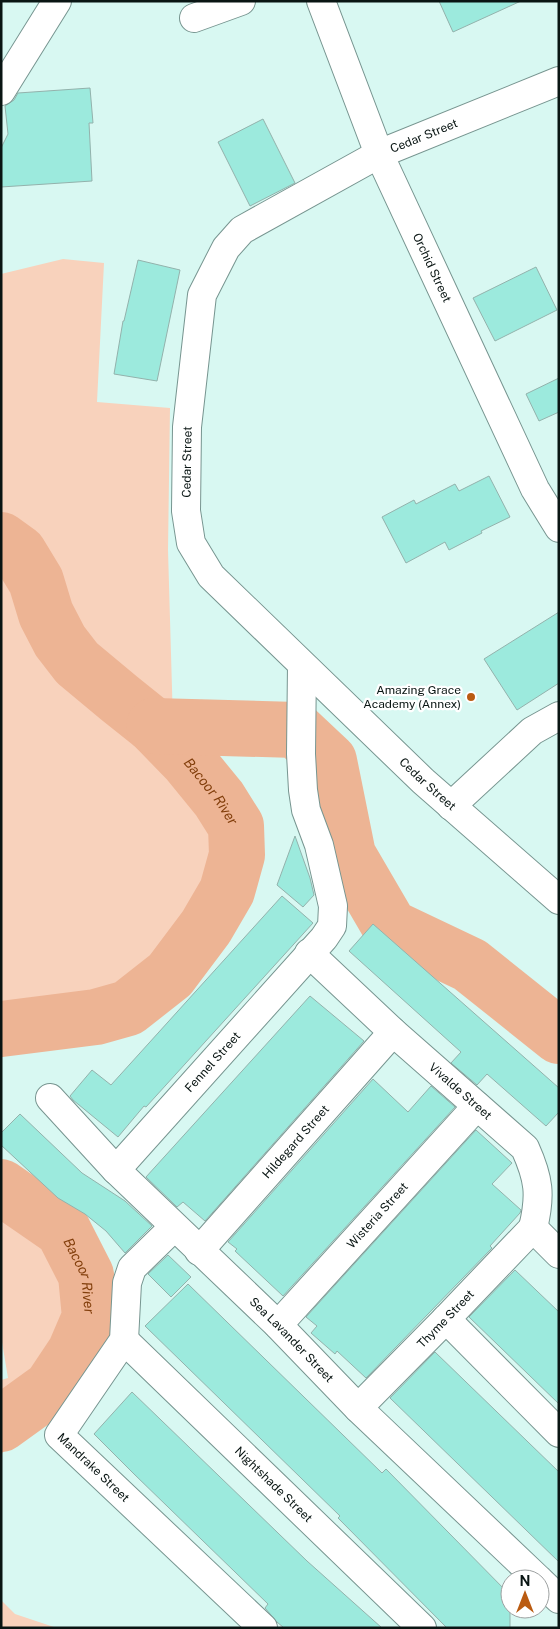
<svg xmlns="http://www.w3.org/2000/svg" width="560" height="1629" viewBox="0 0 560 1629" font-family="'Public Sans',sans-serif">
	<rect width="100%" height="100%" fill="#d8f8f2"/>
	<g fill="#f8d2bc">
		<polygon points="63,259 104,263 97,402 170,408 168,550 173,723 200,757 224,794 242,831 248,870 238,902 176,988 140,1020 102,1032 1,1044 1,274"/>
		<polygon points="1,1166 74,1228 97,1257 107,1314 88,1366 58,1408 1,1454 1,1380 8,1378 1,1336"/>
		<polygon points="1,1600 15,1614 57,1628 1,1628"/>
	</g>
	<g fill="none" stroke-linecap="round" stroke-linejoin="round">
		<g stroke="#edb494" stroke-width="56">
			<path id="s1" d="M1,540L19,553L36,581L46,614L60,641L77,663L119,698L154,726L188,761L219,799L236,826L237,855L227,891L206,927L170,975L128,1008L96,1017L1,1029"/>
			<polyline points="154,726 296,730 329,761 348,855 390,927 470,965 559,1036"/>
			<path id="s2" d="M1,1187L63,1230L86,1275L90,1317L75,1352L51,1388L1,1424"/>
		</g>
	</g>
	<g fill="#9ceadd" stroke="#93b2ac">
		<polygon points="439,1 521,1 453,32"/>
		<polygon points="90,88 93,123 89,123 92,181 1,187 1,148 8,134 5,106 14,100 18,93"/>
		<polygon points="263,119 295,183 250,206 218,142"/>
		<polygon points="138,260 180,270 157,381 114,374 123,321 124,321"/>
		<polygon points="536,267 557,310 495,341 473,298"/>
		<polygon points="559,378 559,412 539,421 526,394"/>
		<polygon points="489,476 510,517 481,531 482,533 449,550 445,542 406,563 382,517 414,500 416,504 455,484 459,491"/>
		<polygon points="559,612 559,683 517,710 484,659"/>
		<polygon points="295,836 310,878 314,895 303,907 277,885"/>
		<polygon points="282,896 313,923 146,1107 144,1106 118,1137 73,1100 70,1096 92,1070 111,1085"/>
		<polygon points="373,924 559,1088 559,1112 546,1126 487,1074 477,1085 451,1063 461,1052 349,951"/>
		<polygon points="310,996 364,1041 205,1221 183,1202 177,1207 146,1177"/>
		<polygon points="373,1079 408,1112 431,1086 455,1107 283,1296 235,1251 237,1249 228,1242"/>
		<polygon points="20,1114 82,1173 125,1201 152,1226 125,1253 106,1231 85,1214 58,1198 1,1145 1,1133"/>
		<polygon points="476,1130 512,1163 492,1184 521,1210 520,1213 490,1246 492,1248 366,1378 337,1351 335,1354 311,1333 317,1326 306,1317"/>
		<polygon points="168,1255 191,1277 171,1297 148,1274"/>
		<polygon points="515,1270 559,1312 559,1404 469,1317"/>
		<polygon points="188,1284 382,1473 386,1469 510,1595 510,1628 447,1628 338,1518 340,1516 145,1326"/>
		<polygon points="435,1352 559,1472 559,1562 390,1398"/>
		<polygon points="132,1392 307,1561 382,1628 284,1628 277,1622 265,1608 268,1604 134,1474 94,1434"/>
	</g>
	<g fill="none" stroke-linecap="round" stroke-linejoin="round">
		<g stroke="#779590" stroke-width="30">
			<g id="street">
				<path id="s3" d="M321,1L379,154L535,489L559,528"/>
				<polyline points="194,18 241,1"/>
				<path id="s4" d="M559,81L379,154L242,230L226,248L202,295L187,427L186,511L191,543L211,576L423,781L559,900"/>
				<polyline points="1,91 57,1"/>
				<polyline points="451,806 532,731 559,716"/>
				<path id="s5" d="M309,953L393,1032L525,1148C539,1179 541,1195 533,1228"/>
				<path id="s6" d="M50,1098L116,1170L278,1325L358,1408L538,1579"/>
				<path id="s7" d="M116,1170L324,938L332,926L333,906L319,845L306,810L303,790L301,754L302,665"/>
				<path id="s8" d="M174,1227L132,1268L127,1283L124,1340L59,1435L263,1628"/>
				<polyline points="533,1228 559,1254"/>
				<path id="s9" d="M199,1251L393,1032"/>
				<polyline points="446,1319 559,1433"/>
				<path id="s10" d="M278,1325L477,1106"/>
				<path id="s11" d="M124,1340L422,1628"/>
				<path id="s12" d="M358,1408L446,1319L533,1228"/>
				<polyline points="540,1581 559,1599"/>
			</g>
		</g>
		<use href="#street" stroke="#fff" stroke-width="28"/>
	</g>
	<circle fill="#ba5b11" stroke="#fff" stroke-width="2" cx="471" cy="697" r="5"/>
	<g text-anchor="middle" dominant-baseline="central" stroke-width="4.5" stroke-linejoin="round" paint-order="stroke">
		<g font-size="12" fill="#091513" stroke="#fff">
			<text transform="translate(424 136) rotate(-22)">Cedar Street</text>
			<text stroke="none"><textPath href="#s3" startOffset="289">Orchid Street</textPath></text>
			<text transform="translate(187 462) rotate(-89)">Cedar Street</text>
			<text stroke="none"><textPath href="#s4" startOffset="1016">Cedar Street</textPath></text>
			<text stroke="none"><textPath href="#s7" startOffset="145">Fennel Street</textPath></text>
			<text stroke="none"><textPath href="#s5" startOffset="205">Vivalde Street</textPath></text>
			<text stroke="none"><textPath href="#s9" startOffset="146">Hildegard Street</textPath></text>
			<text stroke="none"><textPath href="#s10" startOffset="148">Wisteria Street</textPath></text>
			<text stroke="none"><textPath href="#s12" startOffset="125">Thyme Street</textPath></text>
			<text stroke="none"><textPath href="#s6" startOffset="342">Sea Lavander Street</textPath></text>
			<text stroke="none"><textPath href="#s8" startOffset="294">Mandrake Street</textPath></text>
			<text stroke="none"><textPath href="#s11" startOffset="208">Nightshade Street</textPath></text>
		</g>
		<g font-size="12" fill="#091513" stroke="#fff" text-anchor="end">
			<text x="461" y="690">Amazing Grace<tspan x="461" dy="14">Academy (Annex)</tspan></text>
		</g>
		<g font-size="14" font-style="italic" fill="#823e0b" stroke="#fff">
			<text stroke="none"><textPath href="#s1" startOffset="334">Bacoor River</textPath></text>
			<text stroke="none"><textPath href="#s2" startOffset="125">Bacoor River</textPath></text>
		</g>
	</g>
	<rect width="560" height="1629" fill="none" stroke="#091513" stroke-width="5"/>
	<g transform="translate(525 1594)"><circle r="24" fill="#ffffff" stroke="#9da1a1"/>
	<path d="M0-4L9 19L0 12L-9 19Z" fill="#ba5b11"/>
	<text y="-8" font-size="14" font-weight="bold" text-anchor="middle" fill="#091513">N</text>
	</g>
</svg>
